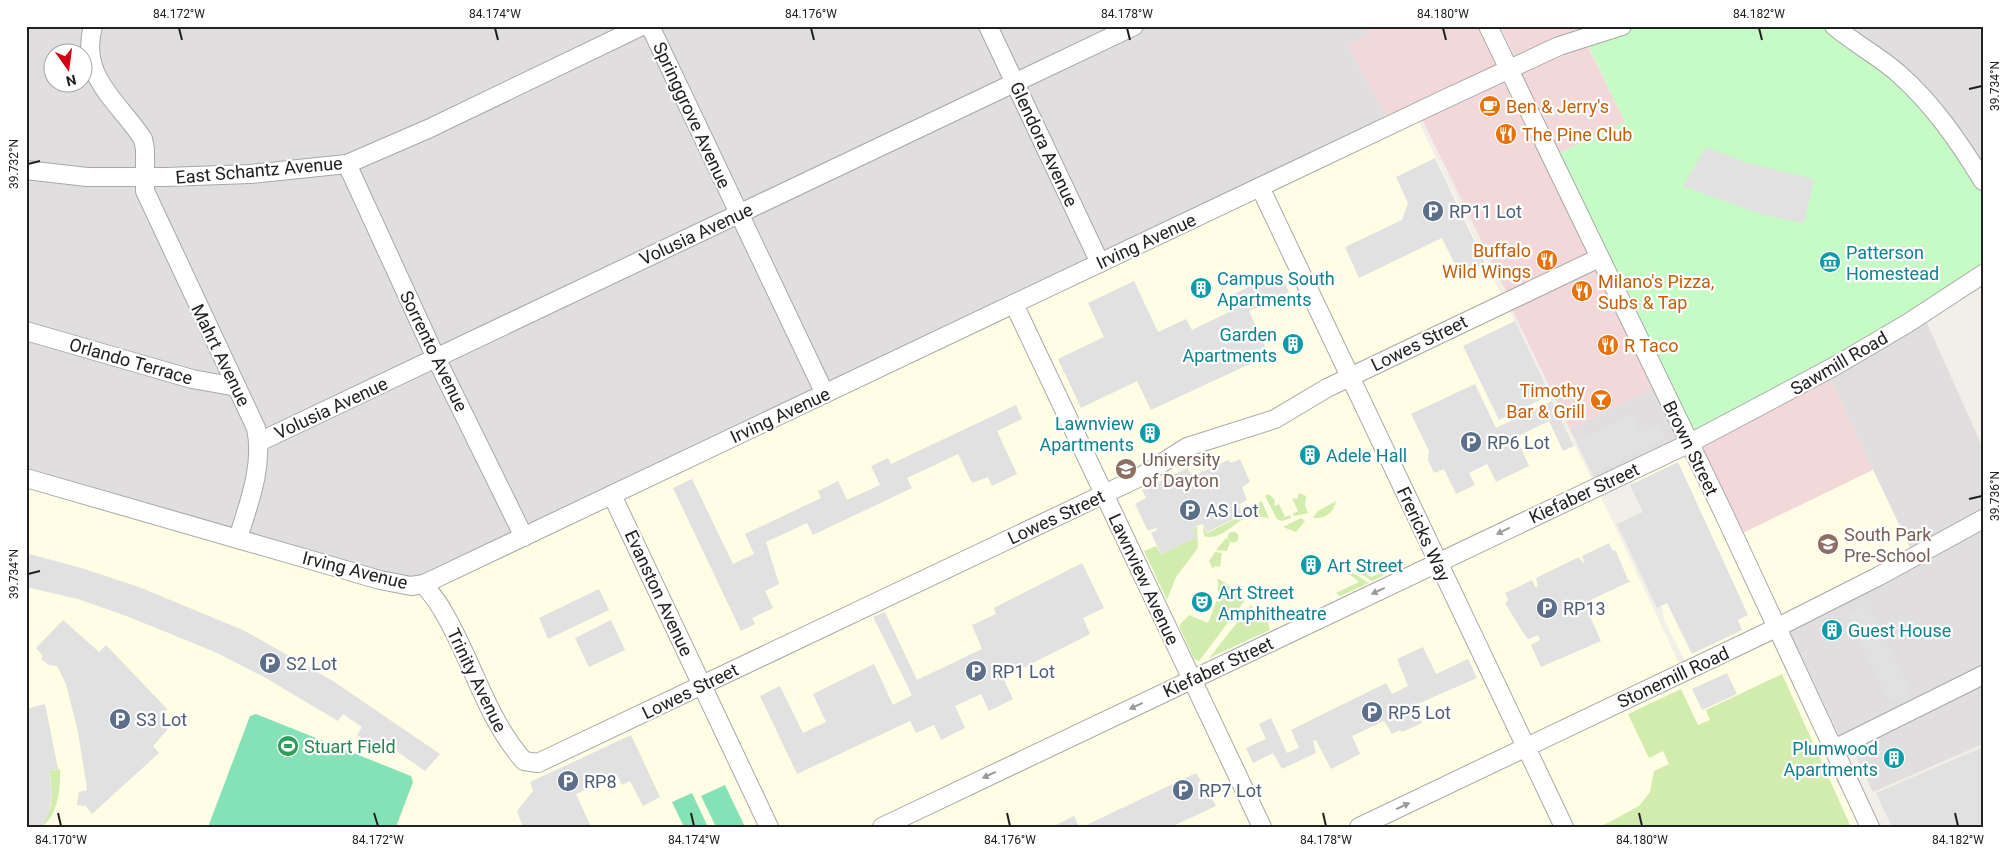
<svg xmlns="http://www.w3.org/2000/svg" width="2009" height="853" viewBox="0 0 2009 853" font-family="Roboto,sans-serif">
	<rect width="100%" height="100%" fill="#f2eee8"/>
	<g fill="#e0dedf" fill-rule="evenodd">
		<path d="M26,26H1126L261,438L238,383L26,328ZM52,52H82V82H52Z"/>
		<polygon points="1144,26 1365,26 1369,35 1348,45 1388,120 525,531 442,359"/>
		<polygon points="1845,26 1983,26 1983,170"/>
		<polygon points="1925,319 1983,448 1983,513 1913,554 1830,379"/>
		<polygon points="26,337 234,393 255,447 434,364 518,534 412,581 26,474"/>
		<polygon points="1655,387 1682,441 1596,482 1570,429"/>
		<polygon points="1983,525 1983,668 1841,739 1788,628"/>
		<polygon points="1983,679 1983,744 1873,792 1851,746"/>
	</g>
	<g fill="#f2d8d9">
		<polygon points="1365,26 1482,26 1500,64 1388,120 1348,45 1369,35"/>
		<polygon points="1500,26 1586,26 1514,55"/>
		<polygon points="1587,45 1625,122 1559,153 1521,74"/>
		<polygon points="1507,79 1589,253 1507,293 1422,119"/>
		<polygon points="1596,266 1655,387 1570,429 1511,307"/>
		<polygon points="1830,379 1873,470 1743,533 1700,446"/>
	</g>
	<g fill="#fffde4">
		<polygon points="1415,114 1552,401 1602,499 1683,672 1686,663 1664,619 1648,516 1631,477 1673,455 1691,460 1870,827 26,827 26,478 411,586"/>
		<polygon points="1873,470 1913,554 1784,619 1743,533"/>
	</g>
	<g fill="#d2ecae">
		<polygon points="1299,493 1306,496 1305,505 1308,513 1294,516 1293,514 1298,511 1292,498 1297,499"/>
		<polygon points="1269,494 1275,500 1274,506 1279,504 1285,517 1290,515 1291,518 1282,521 1277,519 1265,496"/>
		<polygon points="1260,501 1262,502 1269,518 1254,516"/>
		<path d="M1336,501C1334,513 1325,519 1313,518L1318,511Z"/>
		<path d="M1243,515V519C1232,526 1218,541 1204,536L1203,525L1207,533Z"/>
		<polygon points="1301,518 1305,521 1296,532 1283,527"/>
		<polygon points="1197,526 1198,548 1176,577 1167,600 1144,551 1156,546 1161,554 1197,537 1193,529"/>
		<circle cx="1233" cy="537" r="5.5"/>
		<polygon points="1226,538 1230,542 1227,551 1216,550"/>
		<polygon points="1215,552 1222,553 1220,567 1215,566 1213,569 1209,561"/>
		<polygon points="1358,568 1371,577 1385,571 1383,576 1372,581 1356,571"/>
		<polygon points="1350,571 1369,583 1340,596 1336,593 1359,582 1348,573"/>
		<polygon points="1218,578 1244,597 1240,598 1241,601 1245,600 1199,661 1194,659 1179,626 1189,615 1208,623 1218,597"/>
		<polygon points="1251,605 1263,620 1268,622 1270,630 1209,658"/>
		<polygon points="1782,674 1851,827 1600,827 1639,806 1650,792 1654,771 1669,764 1663,751 1649,758 1628,714 1681,689 1698,725 1710,720 1706,710"/>
		<path d="M60,769C61,786 58,819 40,827C54,810 53,792 49,771Z"/>
	</g>
	<polygon fill="#c6fbc6" points="1622,26 1828,26 1874,54 1983,181 1983,274 1690,443 1551,157 1625,122 1584,37"/>
	<g fill="#85e2b7">
		<polygon points="256,714 411,776 413,782 396,827 208,827 250,716"/>
		<polygon points="725,785 745,827 716,827 701,796"/>
		<polygon points="692,793 708,827 684,827 672,802"/>
	</g>
	<g fill="#e1e1e1">
		<polygon points="1706,147 1744,162 1814,179 1804,223 1763,215 1683,186"/>
		<polygon points="1435,158 1485,263 1460,275 1442,238 1359,278 1345,247 1402,220 1408,203 1396,177"/>
		<polygon points="1280,272 1289,292 1249,311 1269,355 1151,410 1137,381 1081,408 1058,359 1104,337 1088,303 1134,281 1158,332 1186,319 1192,330 1231,311 1225,298"/>
		<polygon points="1515,321 1550,395 1499,420 1463,346"/>
		<polygon points="1475,384 1496,428 1552,401 1574,446 1563,451 1549,421 1516,437 1529,466 1496,482 1487,464 1469,473 1475,485 1456,494 1444,469 1434,473 1428,460 1429,451 1411,414"/>
		<polygon points="1016,405 1022,419 997,431 1017,474 992,486 988,477 972,483 958,454 907,478 912,488 813,535 807,523 766,542 779,584 765,591 773,608 752,618 755,624 741,631 673,488 692,479 733,564 754,554 745,534 821,498 818,491 838,481 847,500 880,485 871,466 888,458 891,464"/>
		<polygon points="1632,415 1640,432 1658,423 1665,438 1593,473 1578,441"/>
		<polygon points="1240,459 1250,482 1242,487 1247,500 1239,505 1242,515 1207,532 1203,524 1196,526 1193,529 1197,537 1161,554 1151,533 1157,530 1156,528 1148,531 1135,504 1146,498 1142,490 1187,468 1193,476 1228,460 1231,463"/>
		<polygon points="1678,462 1748,615 1738,620 1742,630 1692,654 1667,603 1657,608 1617,524 1643,512 1630,485"/>
		<polygon points="1609,543 1612,550 1616,551 1628,580 1631,581 1584,603 1601,641 1541,667 1531,645 1540,640 1538,635 1528,639 1522,631 1505,603 1508,600 1505,593 1532,580 1535,587 1538,587 1536,578 1579,557 1585,565 1582,556"/>
		<polygon points="26,553 81,568 139,587 245,631 333,681 440,754 425,771 392,748 386,755 357,735 362,727 343,714 338,721 264,677 215,652 129,617 78,599 26,587"/>
		<polygon points="1082,563 1104,608 1083,618 1090,634 1003,678 1013,699 989,711 981,694 955,706 965,728 941,740 934,725 916,733 910,721 797,774 760,696 780,686 803,733 826,722 813,694 874,664 893,705 912,695 873,617 885,612 917,680 982,649 972,625 996,614 994,608"/>
		<polygon points="599,589 609,610 548,639 539,618"/>
		<polygon points="1866,603 1911,692 1890,702 1846,613"/>
		<polygon points="63,620 99,652 106,645 167,709 162,715 167,724 167,730 153,746 159,753 92,814 86,806 77,805 79,792 87,790 86,782 78,732 66,684 57,666 49,665 41,659 43,656 36,648"/>
		<polygon points="611,620 625,650 589,667 575,638"/>
		<polygon points="1423,647 1436,674 1468,659 1477,678 1413,706 1422,723 1402,732 1400,730 1392,734 1384,721 1352,736 1360,754 1331,769 1316,740 1313,741 1316,753 1282,769 1273,753 1253,763 1246,748 1266,739 1259,724 1271,718 1287,753 1299,748 1291,730 1386,683 1392,694 1408,686 1397,659"/>
		<polygon points="1727,673 1737,694 1702,710 1692,689"/>
		<polygon points="45,704 58,769 49,771 52,793 48,816 40,827 26,827 26,709"/>
		<polygon points="631,735 660,797 643,806 630,781 622,785 617,775 576,794 591,827 523,827 517,811 533,791 530,782"/>
		<polygon points="1983,747 1983,827 1892,827 1876,793"/>
		<polygon points="1196,773 1216,806 1171,827 1082,827"/>
		<polygon points="1074,816 1079,827 1052,827"/>
	</g>
	<g fill="none" stroke-linecap="round" stroke-linejoin="round">
		<g stroke="#a8a8a8" stroke-width="20">
			<g id="minor">
				<path d="M93,26C79,77 118,101 143,139L145,149V191L256,428C264,465 249,503 238,538"/>
				<polyline points="650,26 825,394"/>
				<polyline points="988,26 1100,263"/>
				<polyline points="1488,26 1724,514 1870,827"/>
				<path d="M1834,26C1855,44 1879,56 1899,74C1933,104 1959,142 1983,181"/>
				<polyline points="347,164 436,358 524,537"/>
				<polyline points="26,170 87,177 166,177 250,174 347,164 428,129 642,26"/>
				<polyline points="1260,187 1564,827"/>
				<polyline points="1014,304 1262,827"/>
				<polyline points="26,331 192,379 237,387"/>
				<polyline points="259,442 1134,26"/>
				<polyline points="26,478 380,580 411,586 424,584 1445,99 1559,46 1622,26"/>
				<polyline points="612,495 769,827"/>
				<path d="M424,584C431,594 439,603 444,613C473,662 486,718 524,761L538,763L1140,477L1187,447L1275,419L1327,388L1599,258"/>
				<polyline points="1834,749 1983,675"/>
				<polyline points="882,827 1690,443 1835,366 1908,323 1983,274"/>
				<polyline points="1359,827 1776,628 1879,576 1983,519"/>
			</g>
		</g>
		<use href="#minor" stroke="#fff" stroke-width="18"/>
	</g>
	<defs><path id="oneway-solid" d="M-6-.8H1V-3.2L6.5 0L1 3.2V.8H-6Z" transform="scale(1.25)"/></defs>
	<g fill="#9b9b9b">
		<use href="#oneway-solid" transform="translate(1503 531) rotate(154)"/>
		<use href="#oneway-solid" transform="translate(1378 591) rotate(155)"/>
		<use href="#oneway-solid" transform="translate(1136 706) rotate(155)"/>
		<use href="#oneway-solid" transform="translate(989 775) rotate(155)"/>
		<use href="#oneway-solid" transform="translate(1403 806) rotate(-25)"/>
	</g>
	<path fill="none" stroke="#212121" stroke-width="2" d="M179,28L182,40M495,28L498,40M811,28L814,40M1127,28L1130,40M1443,28L1446,40M1759,28L1762,40M1969,89L1982,86M28,164L40,161M1969,499L1982,496M28,574L40,571M58,813L61,826M374,813L378,826M691,813L694,826M1007,813L1010,826M1323,813L1326,826M1639,813L1642,826M1955,813L1958,826"/>
	<defs>
		<g id="cafe-disc" transform="scale(1.125)"><circle r="9.5" fill="#e8710a" stroke="#fff"/><path d="M-5.5-4.5H6V0H3Q3 3.5 0 3.5H-2.5Q-5.5 3.5-5.5 0ZM3-3.2v2h1.7v-2ZM-6 4.5H4V6H-6Z" fill="#fff"/></g>
		<g id="restaurant-disc" transform="scale(1.125)"><circle r="9.5" fill="#e8710a" stroke="#fff"/><path d="M-5-6h1v4h1v-4h1v4h1v-4h1v5L-1.5 .5V6h-2V.5L-5-1ZM5-6V6H3V1.5H1.5Q1.5-4 5-6Z" fill="#fff"/></g>
		<g id="parking-disc" transform="scale(1.125)"><circle r="9.5" fill="#5c6f8a" stroke="#fff"/><path d="M-3.5-5.5H1a3.5 3.5 0 0 1 0 7H-1V5.5H-3.5ZM-1-3.4V-.6H.8a1.4 1.4 0 0 0 0-2.8Z" fill="#fff"/></g>
		<g id="museum-disc" transform="scale(1.125)"><circle r="9.5" fill="#0f9aa8" stroke="#fff"/><path d="M0-6L6-3V-2H-6V-3ZM-5-1h2V3h-2ZM-1-1h2V3h-2ZM3-1h2V3H3ZM-6 4H6V6H-6Z" fill="#fff"/></g>
		<g id="building-disc" transform="scale(1.125)"><circle r="9.5" fill="#0f9aa8" stroke="#fff"/><path d="M-4-6H4V6H1V3H-1V6H-4ZM-2.5-4.3h1.7v1.8h-1.7ZM.8-4.3h1.7v1.8H.8ZM-2.5-1h1.7V.8h-1.7ZM.8-1h1.7V.8H.8Z" fill="#fff"/></g>
		<g id="bar-disc" transform="scale(1.125)"><circle r="9.5" fill="#e8710a" stroke="#fff"/><path d="M-6-5H6L.8 .8V4.5H3.5V6h-7V4.5H-.8V.8Z" fill="#fff"/></g>
		<g id="university-disc" transform="scale(1.125)"><circle r="9.5" fill="#8d6e63" stroke="#fff"/><path d="M0-5L7-2L0 1L-7-2ZM-4 1L0 2.5L4 1V4Q0 6-4 4Z" fill="#fff"/></g>
		<g id="school-disc" transform="scale(1.125)"><circle r="9.5" fill="#8d6e63" stroke="#fff"/><path d="M0-5L7-2L0 1L-7-2ZM-4 1L0 2.5L4 1V4Q0 6-4 4Z" fill="#fff"/></g>
		<g id="theatre-disc" transform="scale(1.125)"><circle r="9.5" fill="#0f9aa8" stroke="#fff"/><path d="M-5-5.5Q0-4 5-5.5V0Q5 5 0 6Q-5 5-5 0ZM-3.3-2.5H-1v1.5H-3.3ZM1-2.5H3.3v1.5H1ZM-2.8 1Q0 5.5 2.8 1Z" fill="#fff"/></g>
		<g id="stadium-disc" transform="scale(1.125)"><circle r="9.5" fill="#2e9e5b" stroke="#fff"/><path d="M0-5a6.5 5 0 1 0 0 10a6.5 5 0 1 0 0-10ZM-3.5-1.8h7v3.6h-7Z" fill="#fff"/></g>
	</defs>
	<g fill-rule="evenodd">
		<use href="#cafe-disc" x="1490" y="106"/>
		<use href="#restaurant-disc" x="1506" y="134"/>
		<use href="#parking-disc" x="1433" y="211"/>
		<use href="#restaurant-disc" x="1547" y="260"/>
		<use href="#museum-disc" x="1830" y="262"/>
		<use href="#building-disc" x="1201" y="288"/>
		<use href="#restaurant-disc" x="1582" y="291"/>
		<use href="#building-disc" x="1293" y="344"/>
		<use href="#restaurant-disc" x="1608" y="345"/>
		<use href="#bar-disc" x="1601" y="400"/>
		<use href="#building-disc" x="1150" y="433"/>
		<use href="#parking-disc" x="1471" y="442"/>
		<use href="#building-disc" x="1310" y="455"/>
		<use href="#university-disc" x="1126" y="469"/>
		<use href="#parking-disc" x="1190" y="510"/>
		<use href="#school-disc" x="1828" y="544"/>
		<use href="#building-disc" x="1311" y="565"/>
		<use href="#theatre-disc" x="1202" y="602"/>
		<use href="#parking-disc" x="1547" y="608"/>
		<use href="#building-disc" x="1832" y="630"/>
		<use href="#parking-disc" x="270" y="663"/>
		<use href="#parking-disc" x="976" y="671"/>
		<use href="#parking-disc" x="1372" y="712"/>
		<use href="#parking-disc" x="120" y="719"/>
		<use href="#stadium-disc" x="288" y="746"/>
		<use href="#building-disc" x="1894" y="758"/>
		<use href="#parking-disc" x="568" y="781"/>
		<use href="#parking-disc" x="1183" y="790"/>
	</g>
	<g text-anchor="middle" dominant-baseline="central" stroke-width="4.5" stroke-linejoin="round" paint-order="stroke">
		<g font-size="18" fill="#c56008" stroke="#fff" text-anchor="start">
			<text x="1506" y="106">Ben &amp; Jerry's</text>
			<text x="1522" y="134">The Pine Club</text>
			<text x="1531" y="250" text-anchor="end">Buffalo<tspan x="1531" dy="21">Wild Wings</tspan></text>
			<text x="1598" y="281">Milano's Pizza,<tspan x="1598" dy="21">Subs &amp; Tap</tspan></text>
			<text x="1624" y="345">R Taco</text>
			<text x="1585" y="390" text-anchor="end">Timothy<tspan x="1585" dy="21">Bar &amp; Grill</tspan></text>
		</g>
		<g font-size="18" fill="#212121" stroke="#fff">
			<text transform="translate(692 115) rotate(65)">Springgrove Avenue</text>
			<text transform="translate(1044 144) rotate(65)">Glendora Avenue</text>
			<text transform="translate(259 170) rotate(-5)">East Schantz Avenue</text>
			<text transform="translate(696 234) rotate(-25)">Volusia Avenue</text>
			<text transform="translate(1146 241) rotate(-25)">Irving Avenue</text>
			<text transform="translate(1419 343) rotate(-26)">Lowes Street</text>
			<text transform="translate(434 351) rotate(64)">Sorrento Avenue</text>
			<text transform="translate(221 355) rotate(64)">Mahrt Avenue</text>
			<text transform="translate(131 361) rotate(16)">Orlando Terrace</text>
			<text transform="translate(1839 363) rotate(-30)">Sawmill Road</text>
			<text transform="translate(331 408) rotate(-25)">Volusia Avenue</text>
			<text transform="translate(780 415) rotate(-25)">Irving Avenue</text>
			<text transform="translate(1691 448) rotate(64)">Brown Street</text>
			<text transform="translate(1584 493) rotate(-25)">Kiefaber Street</text>
			<text transform="translate(1056 517) rotate(-25)">Lowes Street</text>
			<text transform="translate(1424 534) rotate(65)">Frericks Way</text>
			<text transform="translate(355 570) rotate(14)">Irving Avenue</text>
			<text transform="translate(1144 579) rotate(65)">Lawnview Avenue</text>
			<text transform="translate(659 593) rotate(65)">Evanston Avenue</text>
			<text transform="translate(1218 667) rotate(-25)">Kiefaber Street</text>
			<text transform="translate(1673 677) rotate(-25)">Stonemill Road</text>
			<text transform="translate(477 680) rotate(64)">Trinity Avenue</text>
			<text transform="translate(690 691) rotate(-26)">Lowes Street</text>
		</g>
		<g font-size="18" fill="#4e5e75" stroke="#fff" text-anchor="start">
			<text x="1449" y="211">RP11 Lot</text>
			<text x="1487" y="442">RP6 Lot</text>
			<text x="1206" y="510">AS Lot</text>
			<text x="1563" y="608">RP13</text>
			<text x="286" y="663">S2 Lot</text>
			<text x="992" y="671">RP1 Lot</text>
			<text x="1388" y="712">RP5 Lot</text>
			<text x="136" y="719">S3 Lot</text>
			<text x="584" y="781">RP8</text>
			<text x="1199" y="790">RP7 Lot</text>
		</g>
		<g font-size="18" fill="#0d838f" stroke="#fff" text-anchor="start">
			<text x="1846" y="252">Patterson<tspan x="1846" dy="21">Homestead</tspan></text>
			<text x="1217" y="278">Campus South<tspan x="1217" dy="21">Apartments</tspan></text>
			<text x="1277" y="334" text-anchor="end">Garden<tspan x="1277" dy="21">Apartments</tspan></text>
			<text x="1134" y="423" text-anchor="end">Lawnview<tspan x="1134" dy="21">Apartments</tspan></text>
			<text x="1326" y="455">Adele Hall</text>
			<text x="1327" y="565">Art Street</text>
			<text x="1218" y="592">Art Street<tspan x="1218" dy="21">Amphitheatre</tspan></text>
			<text x="1848" y="630">Guest House</text>
			<text x="1878" y="748" text-anchor="end">Plumwood<tspan x="1878" dy="21">Apartments</tspan></text>
		</g>
		<g font-size="18" fill="#785e54" stroke="#fff" text-anchor="start">
			<text x="1142" y="459">University<tspan x="1142" dy="21">of Dayton</tspan></text>
			<text x="1844" y="534">South Park<tspan x="1844" dy="21">Pre-School</tspan></text>
		</g>
		<g font-size="18" fill="#27864d" stroke="#fff" text-anchor="start">
			<text x="304" y="746">Stuart Field</text>
		</g>
	</g>
	<rect width="2009" height="853" fill="none" stroke="#ffffff" stroke-width="55"/>
	<g transform="translate(68 68) rotate(166)"><circle r="24" fill="#ffffff" stroke="#a6a6a6"/>
	<path d="M0-4L9 19L0 12L-9 19Z" fill="#d30011"/>
	<text y="-8" font-size="14" font-weight="bold" text-anchor="middle" fill="#212121">N</text>
	</g>
	<rect x="28" y="28" width="1954" height="798" fill="none" stroke="#212121" stroke-width="2"/>
	<g font-size="12" text-anchor="middle" fill="#212121">
		<text x="179" y="18">84.172°W</text>
		<text x="495" y="18">84.174°W</text>
		<text x="811" y="18">84.176°W</text>
		<text x="1127" y="18">84.178°W</text>
		<text x="1443" y="18">84.180°W</text>
		<text x="1759" y="18">84.182°W</text>
		<text transform="translate(1995 86) rotate(-90)" y="4">39.734°N</text>
		<text transform="translate(14 164) rotate(-90)" y="4">39.732°N</text>
		<text transform="translate(1995 496) rotate(-90)" y="4">39.736°N</text>
		<text transform="translate(14 574) rotate(-90)" y="4">39.734°N</text>
		<text x="61" y="844">84.170°W</text>
		<text x="378" y="844">84.172°W</text>
		<text x="694" y="844">84.174°W</text>
		<text x="1010" y="844">84.176°W</text>
		<text x="1326" y="844">84.178°W</text>
		<text x="1642" y="844">84.180°W</text>
		<text x="1958" y="844">84.182°W</text>
	</g>
</svg>
